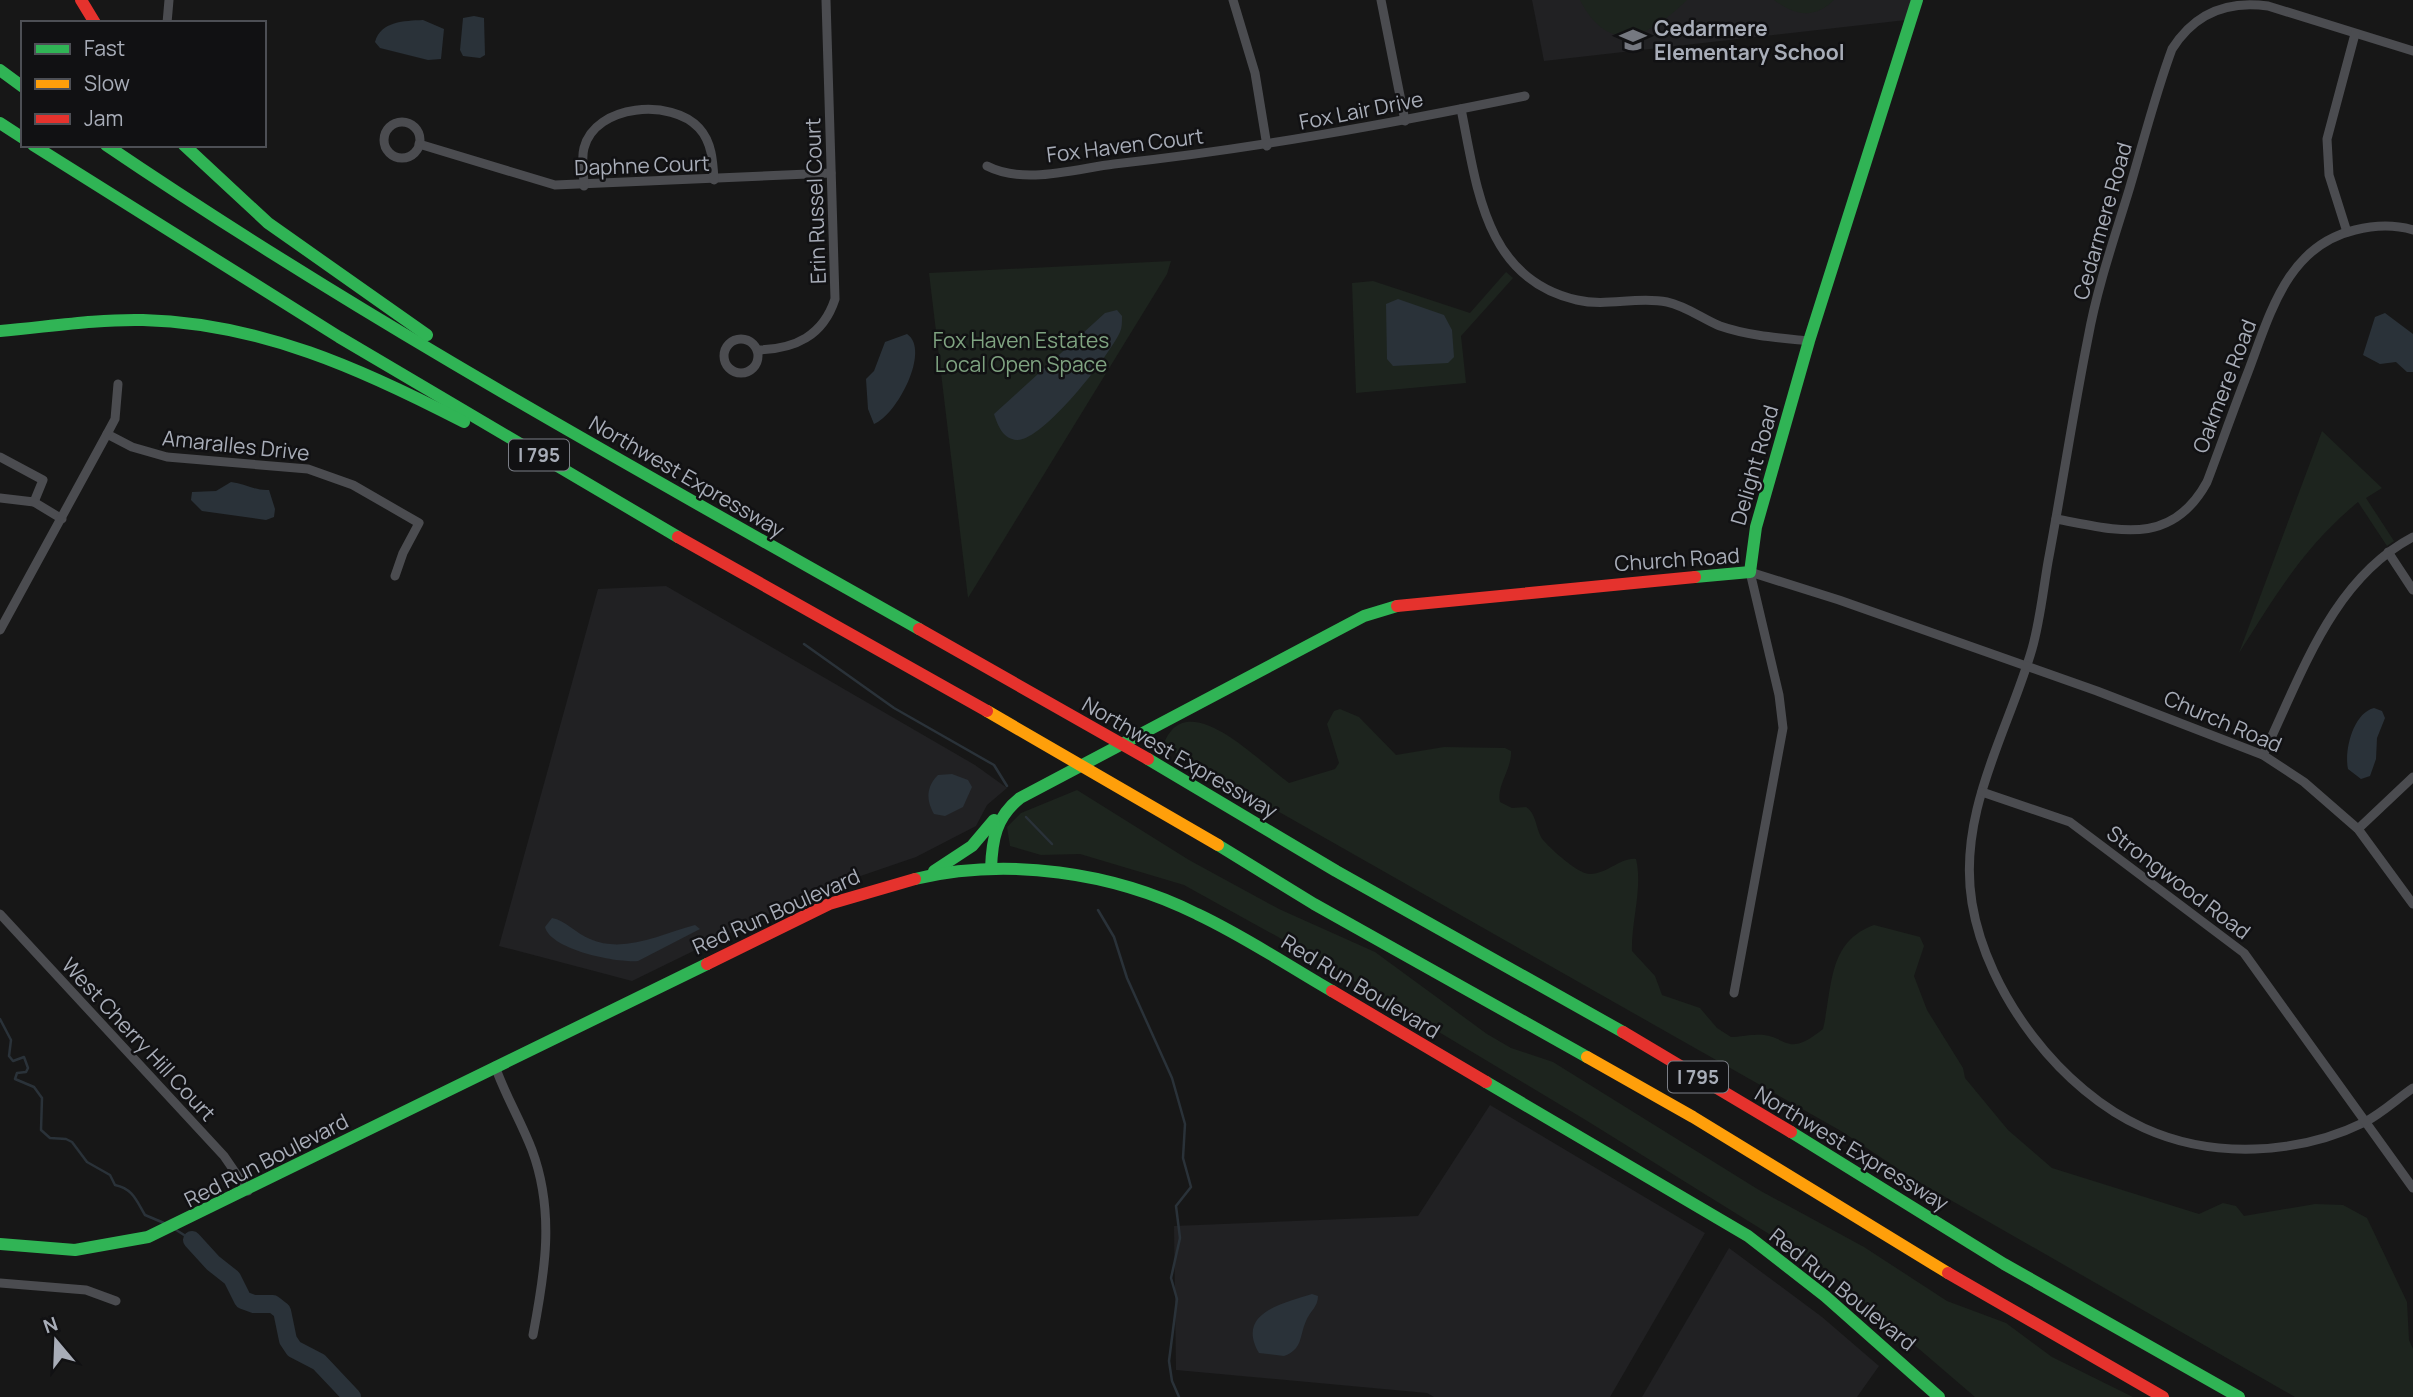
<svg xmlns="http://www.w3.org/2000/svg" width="2413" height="1397" viewBox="0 0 2413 1397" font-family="Manrope,sans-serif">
	<rect width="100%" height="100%" fill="#171717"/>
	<g fill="#212123">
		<polygon points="1532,0 1911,0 1906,20 1544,61"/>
		<polygon points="666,586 975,765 1007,788 987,805 976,826 916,857 814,892 632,981 499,946 598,589"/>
		<polygon points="1490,1105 1705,1233 1610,1397 1434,1397 1427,1393 1176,1370 1174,1226 1418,1216"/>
		<polygon points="1729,1248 1822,1317 1879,1366 1857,1397 1642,1397"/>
	</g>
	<g fill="#1d241e">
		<path d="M1580,0H1687C1650,36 1610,58 1580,0Z"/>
		<path d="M1774,0H1834C1814,19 1796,16 1774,0Z"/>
		<polygon points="1171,261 1167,274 968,598 929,273"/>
		<polygon points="1506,272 1513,278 1461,336 1466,383 1356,393 1352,283 1373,281 1470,313"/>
		<path d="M2322,431L2382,488L2366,498L2394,541L2387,546L2358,502C2303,548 2277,593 2239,653Z"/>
		<path d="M1340,709L1359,717L1396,755L1444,747L1505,748L1511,751C1512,769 1496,786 1500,802L1512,808L1526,807C1538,815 1535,831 1544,841C1552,850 1577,873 1589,874C1606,875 1621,857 1636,859C1643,888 1631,922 1632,951L1655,976L1662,995L1700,1008L1717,1028L1731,1037C1740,1037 1746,1035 1754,1035C1788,1032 1783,1061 1823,1029C1833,987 1827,942 1874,925L1920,937L1924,946L1914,976L1927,1010L1963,1068L1965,1078L2008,1130L2052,1168L2199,1214L2223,1203L2236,1206L2244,1216L2315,1204L2343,1205L2367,1218L2407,1302L2409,1340L2413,1349V1397H2295L1912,1178L1841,1131L1163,746C1185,682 1259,762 1289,783L1335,769L1339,763L1327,724L1334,711Z"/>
		<polygon points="1077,790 1189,860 1279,909 1375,952 1487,1034 1511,1048 1553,1062 1759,1190 1864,1247 1947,1301 2006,1323 2052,1357 2133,1397 1975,1397 1827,1270 1584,1119 1307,953 1184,885 1080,854 1041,855 1010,846 1007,827 1021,813"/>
	</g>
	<g fill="#2a3239">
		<polygon points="474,16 484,18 485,55 480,58 463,56 460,50 463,18"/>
		<path d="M423,20L444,29L441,59L428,60L380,48L375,42C381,21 404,21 423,20Z"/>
		<polygon points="1398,299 1444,315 1452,330 1454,357 1448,363 1393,366 1387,359 1386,304"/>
		<path d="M1117,310L1122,316C1122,322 1122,328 1120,332C1109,356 1043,441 1017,440C1003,439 998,426 994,414L1105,313Z"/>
		<polygon points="2385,313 2413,334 2413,372 2407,372 2396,362 2380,364 2363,355 2375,317"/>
		<path d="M907,334C931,350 897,415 874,424L868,409L866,379L874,371L885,342Z"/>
		<path d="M231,482C246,484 256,491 269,490L275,509L274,517L266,520L202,511L191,500L192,492L216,491Z"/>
		<path d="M2374,708L2382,711L2385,718L2377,738L2376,759L2370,776L2361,779L2348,769C2344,751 2353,713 2374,708Z"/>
		<path d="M952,774L968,780L972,787L963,807L945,816L934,814C926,800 926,787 938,775Z"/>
		<path d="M552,918C565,920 577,934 590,939C624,954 661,934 695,925L700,929L638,961C617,963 551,950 545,927Z"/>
		<path d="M1312,1294L1318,1296C1318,1307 1310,1311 1306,1321C1299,1337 1303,1349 1284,1356L1259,1353C1235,1312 1285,1303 1312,1294Z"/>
	</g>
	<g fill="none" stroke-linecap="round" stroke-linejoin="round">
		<g stroke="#2a3239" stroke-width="2.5">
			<polyline points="804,644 894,708 994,765 1007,786"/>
			<polyline points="1026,817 1052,844"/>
			<polyline points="1098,910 1114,937 1127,978 1172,1078 1185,1124 1183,1158 1191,1187 1176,1206 1180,1238 1171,1278 1177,1299 1169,1361 1172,1381 1179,1397"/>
			<path d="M0,1019L11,1040L9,1056L13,1061L24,1057L28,1068L26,1072L17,1073L15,1079L34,1087L42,1098L41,1130L50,1138L66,1139L72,1142L87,1162L110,1175L115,1185C133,1189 136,1200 145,1215L164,1223"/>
			<polyline points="173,1228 192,1240"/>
		</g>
		<polyline stroke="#2a3239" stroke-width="18" points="192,1240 213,1263 232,1278 243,1300 254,1304 273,1304 282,1311 288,1340 294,1349 319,1362 352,1397"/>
		<g stroke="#4b4c50" stroke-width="9">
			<polyline points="1233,0 1255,73 1267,146"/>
			<polyline points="1381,0 1405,121"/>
			<polyline points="167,23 169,0"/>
			<path d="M2413,51L2268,6C2226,0 2194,14 2172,49C2155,95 2143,143 2129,190C2114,239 2097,288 2088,338C2073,413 2062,488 2048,562C2043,591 2040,621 2032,649C2008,732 1957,813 1972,903C1987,994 2061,1091 2144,1128C2212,1159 2298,1155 2365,1122C2382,1113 2397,1099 2413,1088"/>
			<path d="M1461,109C1477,186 1484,279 1577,300C1607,307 1637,296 1667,302C1686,306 1703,319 1720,326C1749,336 1780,338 1809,341"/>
			<circle cx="402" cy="140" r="18"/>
			<polyline points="419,144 555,185 831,173"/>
			<path d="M987,166C1024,185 1075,169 1114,164C1252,149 1388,124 1525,96"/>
			<path d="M584,186C584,175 581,159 584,148C595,104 672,98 699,128C712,142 713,162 714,180"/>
			<polyline points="2347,232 2329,175 2327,139 2355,34"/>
			<circle cx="741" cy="356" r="17"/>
			<path d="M758,350C795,349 823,336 835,299L826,0"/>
			<polyline points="107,434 132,447 167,457 308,469 353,485 419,523 403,553 395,576"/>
			<polyline points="0,457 43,480 34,502"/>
			<polyline points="0,498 34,502 62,519"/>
			<path d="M2056,519C2117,530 2171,548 2207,482C2221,445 2234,408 2248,372C2270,314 2287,246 2355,230C2375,225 2393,224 2413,230"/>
			<polyline points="2388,552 2413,590"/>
			<polyline points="0,630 107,434 115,419 118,384"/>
			<path d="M2263,755C2301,677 2331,580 2413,537"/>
			<polyline points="1982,792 2070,822 2244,953 2413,1188"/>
			<polyline points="2358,829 2413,777"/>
			<polyline points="0,914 224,1156 248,1191"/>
			<polyline points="1734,993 1783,728 1779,695 1750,572 1839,600 2097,691 2263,755 2304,782 2358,829 2413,904"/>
			<path d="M495,1066C505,1095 521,1121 532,1150C555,1212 545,1272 533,1335"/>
			<polyline points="0,1283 86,1290 116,1301"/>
		</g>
		<g stroke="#30b455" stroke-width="12">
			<polyline points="0,70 23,87"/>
			<polyline points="0,123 23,138"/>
			<polyline points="33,145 339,337 678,537"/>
			<path d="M106,145C367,322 645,474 919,629"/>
			<polyline points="184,145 268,223 427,335"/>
			<path d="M0,331C47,327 95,319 143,320C260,323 362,369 464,422"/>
			<polyline points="1695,577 1750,572 1756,527 1809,341 1917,0"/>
			<polyline points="1148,759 1336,871 1623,1032"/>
			<polyline points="1218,845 1314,904 1587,1057"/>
			<path d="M991,869C992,839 996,817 1020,798L1364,616L1397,606"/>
			<polyline points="934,871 972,846 994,820"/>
			<path d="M915,879C1007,857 1113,872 1197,914C1244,936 1287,965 1332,991"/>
			<polyline points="1486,1082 1748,1236 1825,1296 1939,1397"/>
			<polyline points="1791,1132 2004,1264 2239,1397"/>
			<polyline points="0,1244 75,1250 148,1237 707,964"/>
		</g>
		<g stroke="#ff9f0a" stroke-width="12">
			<polyline points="987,711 1218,845"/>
			<polyline points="1587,1057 1693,1117 1948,1273"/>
		</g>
		<g stroke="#e5322d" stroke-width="12">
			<polyline points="81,0 95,23"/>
			<polyline points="678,537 987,711"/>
			<polyline points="1397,606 1695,577"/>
			<polyline points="919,629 1148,759"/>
			<polyline points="707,964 829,904 915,879"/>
			<polyline points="1332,991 1486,1082"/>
			<polyline points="1623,1032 1791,1132"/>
			<polyline points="1948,1273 2163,1397"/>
		</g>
	</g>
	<defs>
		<g id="school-bare" transform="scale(2.1)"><path d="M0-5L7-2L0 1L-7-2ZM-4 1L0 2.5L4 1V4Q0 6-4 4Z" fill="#757880" stroke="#111113" stroke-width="2.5" paint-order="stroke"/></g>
	</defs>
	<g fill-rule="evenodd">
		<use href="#school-bare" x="1633" y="40"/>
	</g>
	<g text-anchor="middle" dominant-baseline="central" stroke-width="5" stroke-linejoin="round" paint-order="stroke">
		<g fill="#111113" stroke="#7b7e86" stroke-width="2">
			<rect x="509" y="439.5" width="60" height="31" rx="5"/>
			<rect x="1668" y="1061.5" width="60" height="31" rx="5"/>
		</g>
		<g font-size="19" font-weight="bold" fill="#a8adb8">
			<text x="539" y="455">I 795</text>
			<text x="1698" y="1077">I 795</text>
		</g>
		<g font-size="21" font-weight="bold" fill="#a8adb8" stroke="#111113" text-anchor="start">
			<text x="1654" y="28">Cedarmere<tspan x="1654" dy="24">Elementary School</tspan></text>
		</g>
		<g font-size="21" fill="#a8adb8" stroke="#111113">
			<text transform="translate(1361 110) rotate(-11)">Fox Lair Drive</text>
			<text transform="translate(1125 145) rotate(-7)">Fox Haven Court</text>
			<text transform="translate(642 165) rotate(-2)">Daphne Court</text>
			<text transform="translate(815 201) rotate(-92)">Erin Russel Court</text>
			<text transform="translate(2102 221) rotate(-74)">Cedarmere Road</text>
			<text transform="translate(2224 386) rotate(-69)">Oakmere Road</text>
			<text transform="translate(236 445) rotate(6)">Amaralles Drive</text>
			<text transform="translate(1754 465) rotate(-74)">Delight Road</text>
			<text transform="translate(687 476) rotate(30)">Northwest Expressway</text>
			<text transform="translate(1677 559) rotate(-4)">Church Road</text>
			<text transform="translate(2223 721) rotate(23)">Church Road</text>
			<text transform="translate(1180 757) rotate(30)">Northwest Expressway</text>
			<text transform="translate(2179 882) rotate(37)">Strongwood Road</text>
			<text transform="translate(776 911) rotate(-24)">Red Run Boulevard</text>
			<text transform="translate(1361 986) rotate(31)">Red Run Boulevard</text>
			<text transform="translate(139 1039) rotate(47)">West Cherry Hill Court</text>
			<text transform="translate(1852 1148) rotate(31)">Northwest Expressway</text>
			<text transform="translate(266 1160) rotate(-27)">Red Run Boulevard</text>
			<text transform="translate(1843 1289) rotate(39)">Red Run Boulevard</text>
		</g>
		<g font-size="21" fill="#7fa381" stroke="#111113">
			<text x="1021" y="340">Fox Haven Estates<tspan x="1021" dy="24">Local Open Space</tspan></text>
		</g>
	</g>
	<rect x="21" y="21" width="245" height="126" fill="#111113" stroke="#4d4f55" stroke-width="2"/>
	<rect x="35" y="44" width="35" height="10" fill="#30b455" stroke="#4d4f55" stroke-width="2"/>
	<text x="84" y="56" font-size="21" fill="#a8adb8">Fast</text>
	<rect x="35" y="79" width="35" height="10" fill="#ff9f0a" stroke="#4d4f55" stroke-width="2"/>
	<text x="84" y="91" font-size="21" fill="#a8adb8">Slow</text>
	<rect x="35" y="114" width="35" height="10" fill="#e5322d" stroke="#4d4f55" stroke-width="2"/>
	<text x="84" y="126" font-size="21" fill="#a8adb8">Jam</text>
	<g transform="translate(56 1341) rotate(341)" stroke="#111113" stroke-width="5" paint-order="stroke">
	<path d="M0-5L12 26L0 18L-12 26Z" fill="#a8adb8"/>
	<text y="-10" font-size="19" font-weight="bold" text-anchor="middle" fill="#a8adb8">N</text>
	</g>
</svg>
